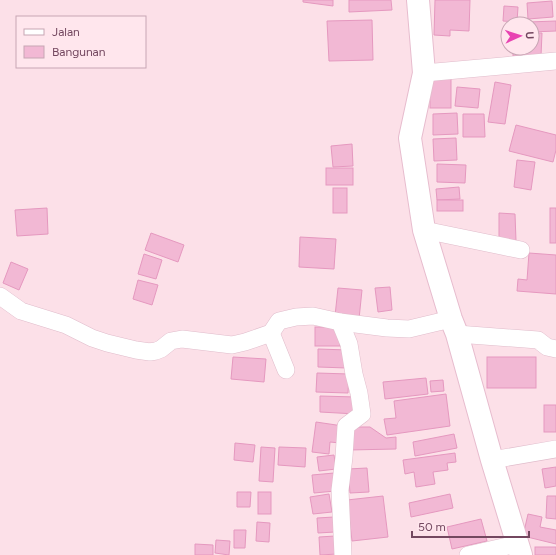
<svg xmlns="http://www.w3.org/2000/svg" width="556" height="555" viewBox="0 0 556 555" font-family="Figtree,sans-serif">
	<rect width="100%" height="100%" fill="#fce0e8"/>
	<g fill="#f2b8d4" stroke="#e598bf">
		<polygon points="303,0 333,0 333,6 303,2"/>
		<polygon points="349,0 391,0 392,10 349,12"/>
		<polygon points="435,0 470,0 469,31 450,30 450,36 434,35"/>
		<polygon points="552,1 553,17 528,19 527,3"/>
		<polygon points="504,6 518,7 517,22 503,21"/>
		<polygon points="372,20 373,60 329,61 327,21"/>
		<polygon points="556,21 556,31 532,32 532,24 528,24 528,22"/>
		<polygon points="532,33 542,33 541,56 513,56 513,48 532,48"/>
		<rect x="430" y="78" width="21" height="30"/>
		<polygon points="495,82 511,85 505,124 488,122"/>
		<polygon points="457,87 480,89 478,108 455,106"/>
		<polygon points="457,113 458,134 433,135 433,114"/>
		<polygon points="463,114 484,114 485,137 463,137"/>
		<polygon points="516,125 556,135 556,150 553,162 509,151"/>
		<polygon points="456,138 457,160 434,161 433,139"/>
		<polygon points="352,144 353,166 333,167 331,146"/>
		<polygon points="517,160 535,162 531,190 514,187"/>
		<polygon points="437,164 466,165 465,183 437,182"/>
		<rect x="326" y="168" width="27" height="17"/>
		<polygon points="459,187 460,199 437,200 436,189"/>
		<rect x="333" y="188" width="14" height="25"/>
		<rect x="437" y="200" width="26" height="11"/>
		<polygon points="47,208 48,234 17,236 15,210"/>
		<rect x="550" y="208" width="6" height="35"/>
		<polygon points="499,213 515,214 516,241 499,241"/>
		<polygon points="151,233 184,245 178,262 145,250"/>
		<polygon points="300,237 336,239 334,269 299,267"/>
		<polygon points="529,253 556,255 556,294 517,291 518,279 527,280"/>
		<polygon points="144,254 162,260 156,279 138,274"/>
		<polygon points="11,262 28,269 19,290 3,283"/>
		<polygon points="138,280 158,285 152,305 133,299"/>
		<polygon points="390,287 392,310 378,312 375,288"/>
		<polygon points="338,288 362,290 359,319 335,316"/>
		<rect x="315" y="327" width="25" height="19"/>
		<polygon points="318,349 348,350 347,368 318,367"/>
		<polygon points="233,357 266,359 264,382 231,379"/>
		<rect x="487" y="357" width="49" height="31"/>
		<polygon points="317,373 349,374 348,393 316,392"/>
		<polygon points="426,378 428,394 385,399 383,382"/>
		<polygon points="443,380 444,391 431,392 430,381"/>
		<polygon points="446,394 450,426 387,435 384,419 396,418 394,401"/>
		<polygon points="320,396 356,397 356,414 320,412"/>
		<rect x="544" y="405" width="12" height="27"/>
		<polygon points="316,422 343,426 340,443 330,442 329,454 312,452"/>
		<polygon points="348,427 370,427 386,438 396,437 396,449 349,450"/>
		<polygon points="454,434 457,448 415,456 413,442"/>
		<polygon points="235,443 255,445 253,462 234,460"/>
		<polygon points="261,447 275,448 273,482 259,481"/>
		<polygon points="279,447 306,448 305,467 278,465"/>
		<polygon points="455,453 456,462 447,463 448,470 433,472 435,484 416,487 414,472 405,474 403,460"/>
		<polygon points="334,455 336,469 319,471 317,457"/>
		<polygon points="556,467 556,486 545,488 542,469"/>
		<polygon points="367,468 369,492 350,493 348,469"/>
		<polygon points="334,473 335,491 314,493 312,475"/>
		<polygon points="237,492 251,492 250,507 237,507"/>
		<rect x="258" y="492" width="13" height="22"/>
		<polygon points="329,494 332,512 313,514 310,497"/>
		<polygon points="450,494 453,508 411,517 409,503"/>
		<polygon points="383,496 388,537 352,541 347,500"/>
		<polygon points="547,496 556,496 556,519 546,518"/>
		<polygon points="528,514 542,517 540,527 556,530 556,544 523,536"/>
		<polygon points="334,517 335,532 318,533 317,518"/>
		<polygon points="481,519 487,541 452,549 447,527"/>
		<polygon points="257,522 270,523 269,542 256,541"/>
		<polygon points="234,530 246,530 245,548 234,548"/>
		<polygon points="335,536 337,554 320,555 319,537"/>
		<polygon points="216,540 230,541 229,555 215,553"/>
		<polygon points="195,544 213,545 213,555 195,555"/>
		<rect x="535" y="547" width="21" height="8"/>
	</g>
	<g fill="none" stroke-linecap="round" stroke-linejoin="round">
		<g stroke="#e0bccb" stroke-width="18">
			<g id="minor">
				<polyline points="424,73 556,61"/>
				<polyline points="424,230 521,250"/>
				<polyline points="0,296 21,311 66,325 92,338 107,343 136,350 150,352 156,351 161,349 171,341 182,339 232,345 245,342 271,333 279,321 296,317 313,316 340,322 387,328 409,329 451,319"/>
				<polyline points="340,322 349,344 354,374 359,393 362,414 346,426 344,457 340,490 343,555"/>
				<polyline points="271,333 286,370"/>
				<polyline points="457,334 538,340 547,347 556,349"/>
				<polyline points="492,460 556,449"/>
				<polyline points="468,555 517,544"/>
			</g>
		</g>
		<g stroke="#e7bcce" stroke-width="24">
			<polyline id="secondary" points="418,0 424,73 410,138 424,230 451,319 457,334 492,460 521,555"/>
		</g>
		<use href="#minor" stroke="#fff" stroke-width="17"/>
		<use href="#secondary" stroke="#fff" stroke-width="22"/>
	</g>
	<rect x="16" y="16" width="130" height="52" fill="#ffe6ed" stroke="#c7a6b4"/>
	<rect x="24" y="29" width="20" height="6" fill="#ffffff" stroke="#c7a6b4"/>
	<text x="52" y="36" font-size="12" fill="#73475f">Jalan</text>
	<rect x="24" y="46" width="20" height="12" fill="#f2b8d4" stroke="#c7a6b4"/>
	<text x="52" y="56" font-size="12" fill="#73475f">Bangunan</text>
	<g transform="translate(520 36) rotate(87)"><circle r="19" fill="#ffe6ed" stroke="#c7a6b4"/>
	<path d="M0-3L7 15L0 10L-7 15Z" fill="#e843b2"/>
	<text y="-6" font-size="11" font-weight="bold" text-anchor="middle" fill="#73475f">U</text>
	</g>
	<path d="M412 531v6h117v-6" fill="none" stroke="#73475f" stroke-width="2"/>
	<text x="418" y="531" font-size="12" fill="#73475f" stroke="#ffe6ed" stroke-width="3" paint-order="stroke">50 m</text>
</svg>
